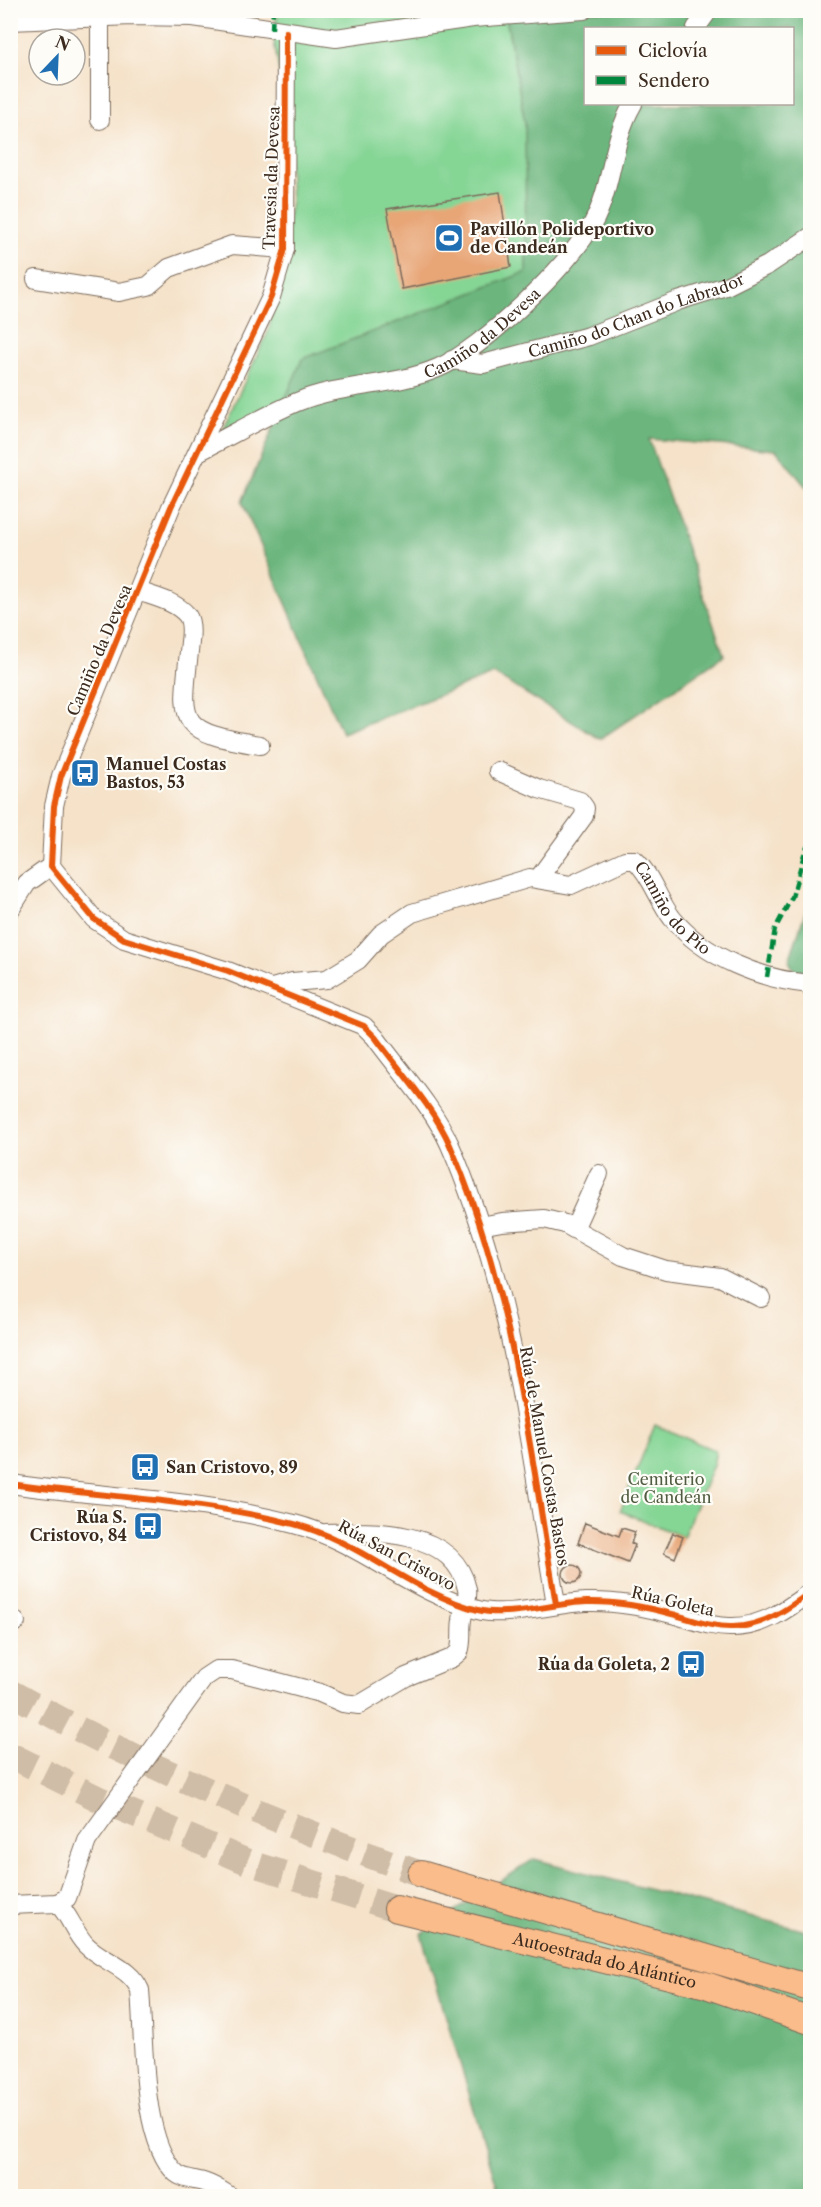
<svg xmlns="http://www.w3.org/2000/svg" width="821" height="2207" viewBox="0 0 821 2207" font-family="'Libre Caslon Text',serif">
	<rect width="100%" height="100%" fill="#fdfcf7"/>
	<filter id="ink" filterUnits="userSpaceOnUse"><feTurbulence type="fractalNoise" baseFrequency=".0167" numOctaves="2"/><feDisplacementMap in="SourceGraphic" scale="12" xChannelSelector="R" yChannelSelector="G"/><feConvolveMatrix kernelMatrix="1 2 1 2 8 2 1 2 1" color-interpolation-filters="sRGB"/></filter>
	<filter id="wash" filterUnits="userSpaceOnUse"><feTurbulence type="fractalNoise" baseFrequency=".008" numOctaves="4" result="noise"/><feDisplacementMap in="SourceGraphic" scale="24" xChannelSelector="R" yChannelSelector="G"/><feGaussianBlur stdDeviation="1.35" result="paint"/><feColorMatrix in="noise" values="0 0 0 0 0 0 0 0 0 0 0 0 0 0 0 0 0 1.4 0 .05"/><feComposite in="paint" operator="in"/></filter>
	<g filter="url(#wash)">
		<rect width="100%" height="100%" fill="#f5e2c9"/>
		<g fill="#85d595" stroke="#60805a" stroke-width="1.5">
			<polygon points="280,11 505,11 525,122 536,283 222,430 269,330 291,201 287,120 272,29"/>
			<polygon points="655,1425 716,1451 713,1465 683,1537 620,1511"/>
		</g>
		<g fill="#6cb67e" stroke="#54704e" stroke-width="1.5" fill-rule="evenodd">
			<path d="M505,11H810V492L776,450L649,439L724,655L600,739L494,674L342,733L242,502L302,359L526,272L525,123ZM586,28H792V104H586Z"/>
			<polygon points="810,898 810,999 789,961"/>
			<polygon points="534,1859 810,1932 810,2196 500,2196 421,1934"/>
		</g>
		<g id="blocks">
			<g fill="#e8a677">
				<polygon points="500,192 511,267 402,289 387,209"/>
				<polygon points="585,1523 619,1536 622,1528 635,1532 631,1543 635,1545 628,1563 578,1543"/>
				<polygon points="673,1533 683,1537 675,1558 664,1553"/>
				<circle cx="572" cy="1574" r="9"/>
			</g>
		</g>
	</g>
	<g filter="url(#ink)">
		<use href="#blocks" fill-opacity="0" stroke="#7c6a5a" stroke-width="1.5"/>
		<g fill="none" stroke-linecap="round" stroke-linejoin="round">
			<g stroke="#d0bda7" stroke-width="26" stroke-dasharray="26 13" stroke-linecap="butt">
				<path d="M10,1692C141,1766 280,1824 421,1874"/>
				<polyline points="10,1755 99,1799 250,1863 397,1909"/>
			</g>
			<g stroke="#7c6a5a" stroke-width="20">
				<g id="minor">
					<polyline points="100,18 100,120"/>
					<polyline points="10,21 132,16 193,17 336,38 473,18 584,10"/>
					<polyline points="696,28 709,10"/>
					<polyline points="36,279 119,292 148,286 169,268 232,245 285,249"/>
					<path id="s1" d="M452,360L483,364L589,336L678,301L726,286L768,265L810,237"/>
					<path id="s2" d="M200,451C232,435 264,416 297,402C342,383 394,387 438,368C481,350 570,265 593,223C613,186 611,141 633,104"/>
					<path d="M138,591C154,597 175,601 187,615C192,622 191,634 190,642C182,723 173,731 260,745"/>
					<polyline points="498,771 539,789 580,801 585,808 584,816 538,879"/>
					<path d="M51,866L94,919L124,939L228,971L364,1026L375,1037C399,1070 434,1108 450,1145C513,1290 530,1450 556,1604"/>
					<polyline points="51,866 54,806 61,776 171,507 271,297 285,249 286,32"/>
					<polyline points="10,910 27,883 51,866"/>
					<path id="s3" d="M272,988L292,982L327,979L358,960L381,934L412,913L530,878L571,885L625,860H635C652,876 658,900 672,918C705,958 760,979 810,984"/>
					<polyline points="480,1226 502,1222 544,1219 565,1224 623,1256 666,1270 720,1277 761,1298"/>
					<polyline points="574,1229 599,1174"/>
					<path d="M10,1484C105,1497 201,1500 294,1524C360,1541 412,1593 478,1610C509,1618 554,1603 586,1602C616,1601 643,1606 672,1614C692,1619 712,1628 733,1627C762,1627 788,1609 810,1592"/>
					<polyline points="10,1617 16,1622"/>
					<path d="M57,1903C70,1915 74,1933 86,1945C103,1962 130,1967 140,1990C144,2036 141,2141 176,2173C184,2180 196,2179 206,2183C215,2186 222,2191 230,2196"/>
					<path d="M10,1905L57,1903L67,1898L87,1841L204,1678L216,1670H232L320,1693L343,1703L359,1705L406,1677L452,1658L459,1652C463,1641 460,1631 462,1620C463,1611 469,1599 467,1589C454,1528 373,1531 326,1533"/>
				</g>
			</g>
			<g stroke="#7c6a5a" stroke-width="28">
				<g id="highway">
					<polyline points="421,1874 810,1988"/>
					<path id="s4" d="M397,1909L706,1985L810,2021"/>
				</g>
			</g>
			<use href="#minor" stroke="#fff" stroke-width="18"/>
			<use href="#highway" stroke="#f9bc8a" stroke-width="26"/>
			<g stroke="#00873e" stroke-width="4.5" stroke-dasharray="9 4.5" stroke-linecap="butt">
				<polyline points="473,18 479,10"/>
				<polyline points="272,29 273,10"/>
				<polyline points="767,977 775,929 792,897 805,851 810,842"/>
			</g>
			<g stroke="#fdfcf7" stroke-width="10">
				<g id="cycleway">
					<path d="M286,32L285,249L271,297L171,507L61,776L54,806L51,866L94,919L124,939L228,971L364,1026L375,1037C399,1070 434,1108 450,1145C513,1290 530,1450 556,1604"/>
					<path d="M10,1484C105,1497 201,1500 294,1524C360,1541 412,1593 478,1610C509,1618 554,1603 586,1602C616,1601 643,1606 672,1614C692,1619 712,1628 733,1627C762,1627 788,1609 810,1592"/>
				</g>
			</g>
			<use href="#cycleway" stroke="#e8590c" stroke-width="6"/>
		</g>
	</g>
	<defs>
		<g id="stadium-square" transform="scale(1.5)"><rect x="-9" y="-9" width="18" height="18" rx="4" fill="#1f6fb2" stroke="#fdfcf7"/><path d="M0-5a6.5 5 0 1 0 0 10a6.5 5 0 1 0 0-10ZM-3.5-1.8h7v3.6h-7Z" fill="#fff"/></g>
		<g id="bus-square" transform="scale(1.5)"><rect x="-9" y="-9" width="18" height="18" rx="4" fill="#1f6fb2" stroke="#fdfcf7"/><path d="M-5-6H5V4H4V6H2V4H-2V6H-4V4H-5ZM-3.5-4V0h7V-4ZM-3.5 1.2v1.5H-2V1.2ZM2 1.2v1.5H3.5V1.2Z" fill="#fff"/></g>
	</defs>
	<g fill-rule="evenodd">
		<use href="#stadium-square" x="449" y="238"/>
		<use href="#bus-square" x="85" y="773"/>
		<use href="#bus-square" x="145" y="1467"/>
		<use href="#bus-square" x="148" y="1526"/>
		<use href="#bus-square" x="691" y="1664"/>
	</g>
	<g text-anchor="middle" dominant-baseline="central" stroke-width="4.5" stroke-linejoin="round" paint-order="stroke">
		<g font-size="16" fill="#3b2a1e" stroke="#fdfcf7">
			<text transform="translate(271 178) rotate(-88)">Travesia da Devesa</text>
			<text stroke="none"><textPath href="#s1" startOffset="192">Camiño do Chan do Labrador</textPath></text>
			<text stroke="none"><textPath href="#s2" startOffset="310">Camiño da Devesa</textPath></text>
			<text transform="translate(99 650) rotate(-67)">Camiño da Devesa</text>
			<text stroke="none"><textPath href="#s3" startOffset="460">Camiño do Pío</textPath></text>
			<text transform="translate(545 1456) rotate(80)">Rúa de Manuel Costas Bastos</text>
			<text transform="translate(397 1555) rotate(28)">Rúa San Cristovo</text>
			<text transform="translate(673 1601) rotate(13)">Rúa Goleta</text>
			<text stroke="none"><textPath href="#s4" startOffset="214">Autoestrada do Atlántico</textPath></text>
		</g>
		<g font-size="16" font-weight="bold" fill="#3b2a1e" stroke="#fdfcf7" text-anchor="start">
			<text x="470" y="229">Pavillón Polideportivo<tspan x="470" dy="18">de Candeán</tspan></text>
			<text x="106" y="764">Manuel Costas<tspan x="106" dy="18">Bastos, 53</tspan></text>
			<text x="166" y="1467">San Cristovo, 89</text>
			<text x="127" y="1517" text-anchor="end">Rúa S.<tspan x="127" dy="18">Cristovo, 84</tspan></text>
			<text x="670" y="1664" text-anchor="end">Rúa da Goleta, 2</text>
		</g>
		<g font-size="16" fill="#515d42" stroke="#fdfcf7">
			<text x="666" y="1479">Cemiterio<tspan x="666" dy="18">de Candeán</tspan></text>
		</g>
	</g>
	<rect width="821" height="2207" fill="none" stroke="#fdfcf7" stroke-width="36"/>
	<rect x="584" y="27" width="210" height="78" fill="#fdfcf7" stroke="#afa8a0" stroke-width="1.5"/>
	<rect x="596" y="46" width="30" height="9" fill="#e8590c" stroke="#afa8a0" stroke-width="1.5"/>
	<text x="638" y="57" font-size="18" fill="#3b2a1e">Ciclovía</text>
	<rect x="596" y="76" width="30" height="9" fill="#00873e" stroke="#afa8a0" stroke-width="1.5"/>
	<text x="638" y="87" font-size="18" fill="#3b2a1e">Sendero</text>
	<g transform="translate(57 57) rotate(23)"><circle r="28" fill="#fdfcf7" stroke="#afa8a0" stroke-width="1.5"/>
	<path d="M0-4.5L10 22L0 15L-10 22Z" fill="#1f6fb2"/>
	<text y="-9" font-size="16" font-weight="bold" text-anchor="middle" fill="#3b2a1e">N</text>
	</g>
</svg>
